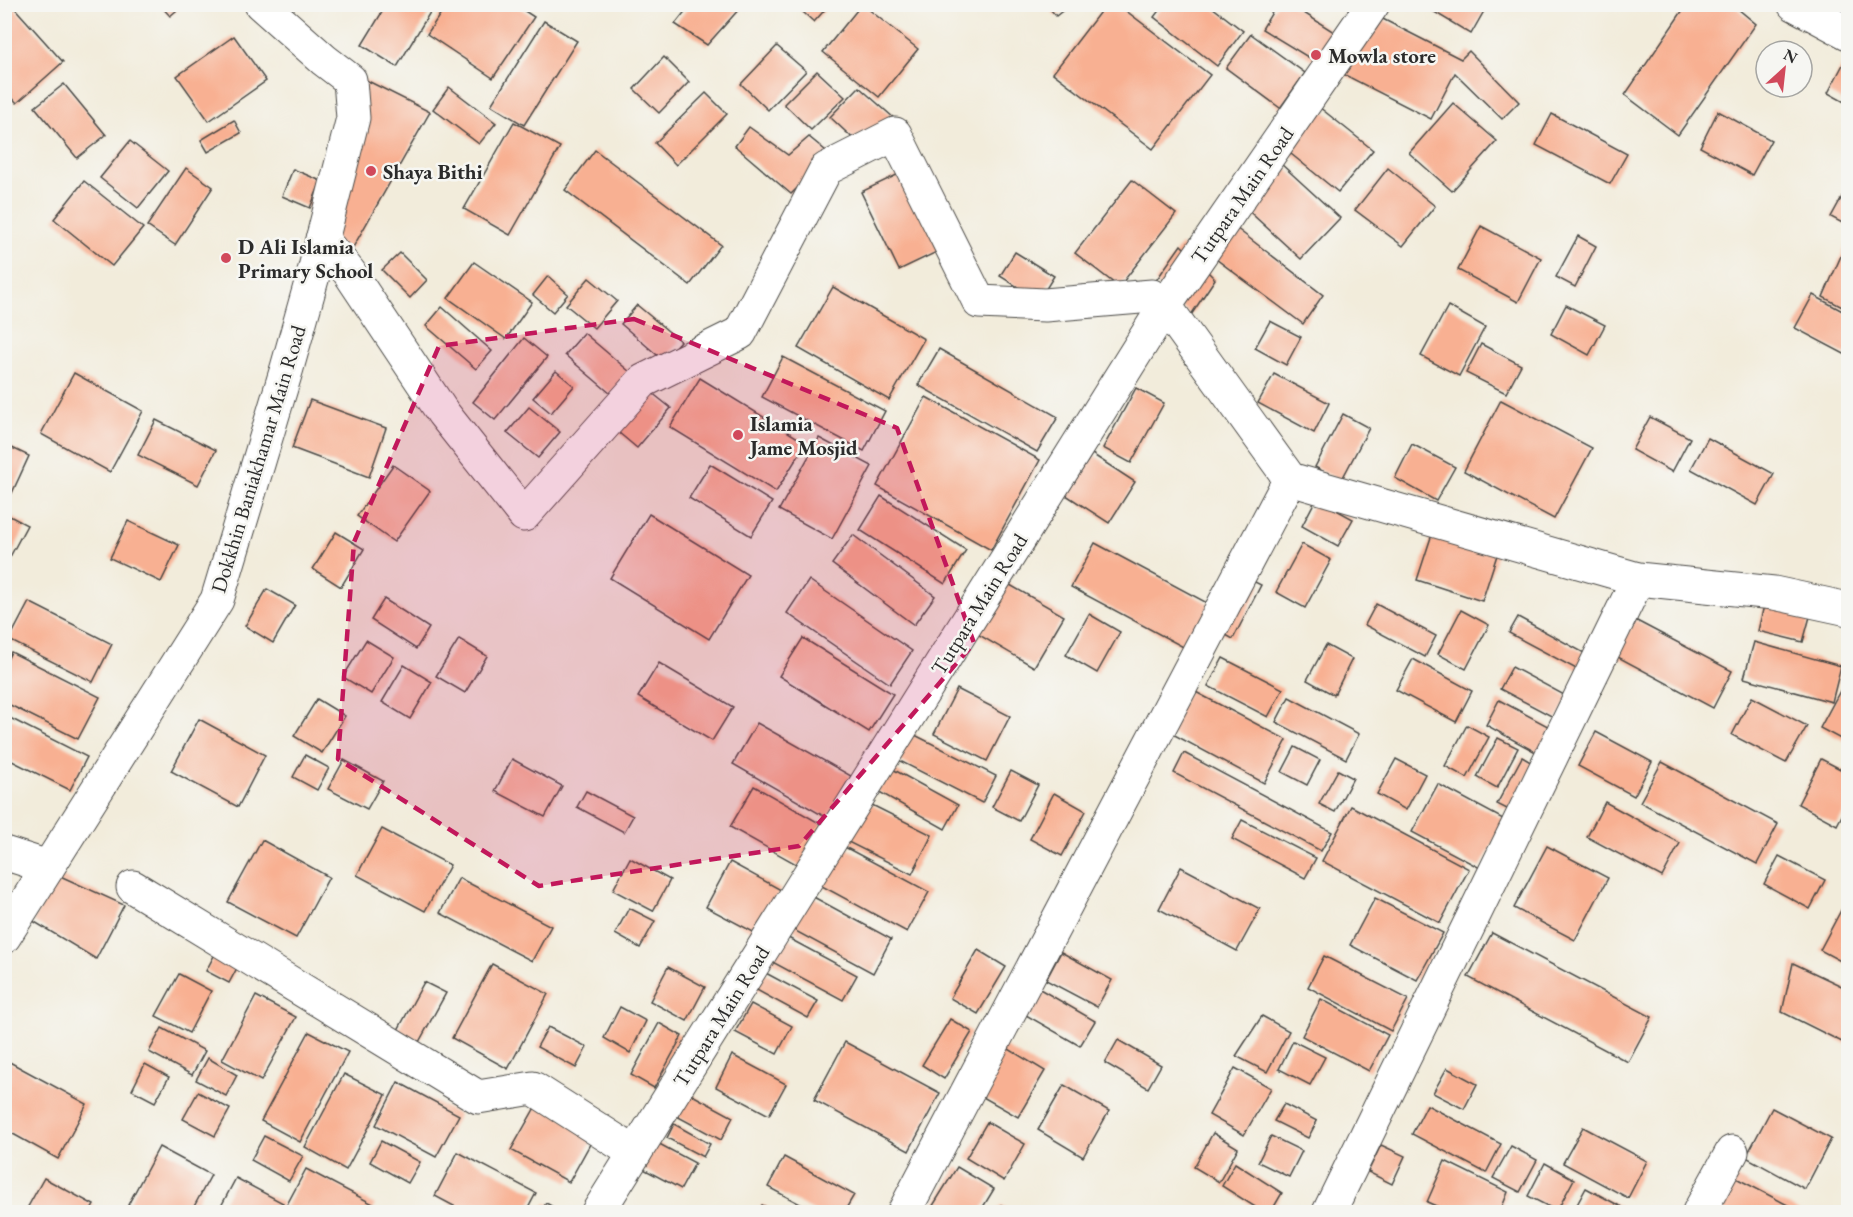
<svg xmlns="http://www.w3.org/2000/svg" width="1853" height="1217" viewBox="0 0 1853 1217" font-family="'EB Garamond',serif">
	<rect width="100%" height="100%" fill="#f6f6f2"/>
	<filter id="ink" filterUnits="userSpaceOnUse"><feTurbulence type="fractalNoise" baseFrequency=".0167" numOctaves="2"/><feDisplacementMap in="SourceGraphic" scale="12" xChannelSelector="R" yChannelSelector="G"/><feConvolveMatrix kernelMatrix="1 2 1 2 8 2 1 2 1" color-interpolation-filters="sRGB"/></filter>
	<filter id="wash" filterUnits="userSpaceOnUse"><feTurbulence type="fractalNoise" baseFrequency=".008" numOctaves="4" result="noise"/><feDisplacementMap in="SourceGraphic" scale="24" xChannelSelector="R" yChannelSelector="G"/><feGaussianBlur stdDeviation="1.35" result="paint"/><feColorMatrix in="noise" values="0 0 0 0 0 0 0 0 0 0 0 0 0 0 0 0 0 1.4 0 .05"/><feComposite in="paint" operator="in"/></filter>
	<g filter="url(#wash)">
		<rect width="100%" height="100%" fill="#f2ecdb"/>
		<g id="blocks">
			<g fill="#f8b092">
				<polygon points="4,4 11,4 63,62 17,103 4,89"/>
				<polygon points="387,4 435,4 397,67 362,45"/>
				<polygon points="447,4 514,4 534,17 493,78 427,34"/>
				<polygon points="691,4 738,4 741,7 707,45 675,24"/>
				<polygon points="794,4 830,4 814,22"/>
				<polygon points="862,4 918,49 879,97 823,52"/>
				<polygon points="1046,4 1071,4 1056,16"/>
				<polygon points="1106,4 1117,4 1210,75 1153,149 1053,73"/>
				<polygon points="1164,4 1208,4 1243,31 1217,66 1154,17"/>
				<polygon points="1277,4 1290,4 1334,32 1316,62 1262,29"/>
				<polygon points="1421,4 1488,4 1471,34"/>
				<polygon points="1687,4 1732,4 1756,24 1678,135 1625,95"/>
				<polygon points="160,5 183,5 170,16"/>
				<polygon points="1373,14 1461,59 1469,51 1519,102 1502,119 1455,73 1431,119 1343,74"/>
				<polygon points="544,21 577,41 524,125 491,105"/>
				<polygon points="1251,34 1305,73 1280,108 1226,68"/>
				<polygon points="234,36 266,81 209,121 177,76"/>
				<polygon points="777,46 806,71 768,110 741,84"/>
				<polygon points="1848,55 1848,104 1828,93"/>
				<polygon points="664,57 689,82 659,113 634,89"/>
				<polygon points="817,71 845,97 811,130 784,104"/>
				<polygon points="364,79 430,112 352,249 330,241"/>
				<polygon points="64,84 106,135 77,158 35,107"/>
				<polygon points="449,87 496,123 479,144 433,109"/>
				<polygon points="859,87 895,119 861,146 830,117"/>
				<polygon points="706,93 727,114 676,165 655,143"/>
				<polygon points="1304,95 1373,150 1338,192 1270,137"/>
				<polygon points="1453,103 1497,141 1452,191 1409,153"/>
				<polygon points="1718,111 1771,140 1752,175 1700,147"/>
				<polygon points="1552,114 1627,154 1610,184 1536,145"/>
				<polygon points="234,120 241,133 208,152 201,140"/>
				<polygon points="514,122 560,147 510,235 464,209"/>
				<polygon points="749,127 788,155 809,137 831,155 791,194 735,146"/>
				<polygon points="130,141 168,171 138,208 100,178"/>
				<polygon points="595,150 721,245 690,285 565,190"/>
				<polygon points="1268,152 1340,218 1301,259 1229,193"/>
				<polygon points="186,168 213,187 175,245 147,226"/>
				<polygon points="1388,168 1435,206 1403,246 1355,210"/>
				<polygon points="293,169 321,181 310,208 282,196"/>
				<polygon points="905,171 943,249 899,270 861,192"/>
				<polygon points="1132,180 1176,214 1119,287 1075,253"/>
				<polygon points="84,181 143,228 112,266 54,219"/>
				<polygon points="1848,186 1848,226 1831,217"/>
				<polygon points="1481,226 1541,258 1518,302 1458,270"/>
				<polygon points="1236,228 1323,295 1303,324 1216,259"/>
				<polygon points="1578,236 1596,246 1575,287 1556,277"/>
				<polygon points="1848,240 1848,310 1823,297"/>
				<polygon points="1181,245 1215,279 1191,315 1155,282"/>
				<polygon points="1015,252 1054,276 1039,300 1000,276"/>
				<polygon points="400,253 427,280 410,298 382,270"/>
				<polygon points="474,262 532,302 506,339 448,298"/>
				<polygon points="548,276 568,294 553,312 533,295"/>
				<polygon points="589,278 617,301 594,328 566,305"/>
				<polygon points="833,287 924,339 889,400 798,348"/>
				<polygon points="1813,295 1848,314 1848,356 1795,328"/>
				<polygon points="637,305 680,341 663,360 621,324"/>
				<polygon points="1566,305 1605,325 1589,355 1551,334"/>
				<polygon points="1448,306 1485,327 1459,376 1421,356"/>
				<polygon points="442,307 492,351 476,369 426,326"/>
				<polygon points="1270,321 1301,337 1286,365 1255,348"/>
				<polygon points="584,333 630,372 611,394 565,355"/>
				<polygon points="524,338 547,357 495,420 473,402"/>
				<polygon points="1481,344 1521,365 1506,393 1466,373"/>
				<polygon points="939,349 1058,417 1037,452 918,385"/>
				<polygon points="783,357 885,411 864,451 762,397"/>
				<polygon points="556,371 574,386 551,413 533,398"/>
				<polygon points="74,373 143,411 110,472 41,434"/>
				<polygon points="1274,374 1329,403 1314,433 1258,403"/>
				<polygon points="700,378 806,443 776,492 670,427"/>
				<polygon points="1136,388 1164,403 1131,463 1103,448"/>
				<polygon points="651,392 671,408 637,448 618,432"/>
				<polygon points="926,397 1040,460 991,550 877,486"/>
				<polygon points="310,400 386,428 369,477 292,448"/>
				<polygon points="1501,400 1592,448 1554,519 1464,471"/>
				<polygon points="529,407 560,432 538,458 507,433"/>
				<polygon points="1343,414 1369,428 1341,481 1315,467"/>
				<polygon points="1650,417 1690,438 1672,472 1632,450"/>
				<polygon points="156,420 216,450 198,485 138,455"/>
				<polygon points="819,438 872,466 832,539 779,510"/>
				<polygon points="1708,438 1774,474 1757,505 1691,469"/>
				<polygon points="4,444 29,456 12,493 4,490"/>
				<polygon points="1412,444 1455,467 1436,501 1395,478"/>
				<polygon points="1092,454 1135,482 1109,523 1066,495"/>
				<polygon points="710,464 772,502 751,536 689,498"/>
				<polygon points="393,465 430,491 394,542 357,516"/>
				<polygon points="881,496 966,550 945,584 860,530"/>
				<polygon points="1316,499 1353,519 1338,546 1302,526"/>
				<polygon points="4,513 27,525 4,568"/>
				<polygon points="649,514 748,575 709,639 610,578"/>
				<polygon points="128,521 179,545 161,582 110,558"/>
				<polygon points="1433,531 1498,552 1482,601 1417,580"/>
				<polygon points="336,532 364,549 341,587 313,569"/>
				<polygon points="853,535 935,596 914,625 832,564"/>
				<polygon points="1095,543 1211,605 1187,649 1071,587"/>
				<polygon points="1302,544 1331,560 1305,608 1276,592"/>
				<polygon points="1243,576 1261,585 1233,639 1215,629"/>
				<polygon points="809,580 912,651 890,684 787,613"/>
				<polygon points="1003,581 1064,616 1034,667 974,632"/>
				<polygon points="267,589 295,605 273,643 245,626"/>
				<polygon points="384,599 429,628 416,649 371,620"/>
				<polygon points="1765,601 1811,613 1803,642 1758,631"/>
				<polygon points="29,602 112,644 93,682 9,640"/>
				<polygon points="1376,604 1436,636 1425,657 1365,625"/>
				<polygon points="1461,610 1489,625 1466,669 1438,654"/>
				<polygon points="1089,614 1120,632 1097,673 1066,655"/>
				<polygon points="1518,617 1588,655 1580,671 1509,633"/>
				<polygon points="1635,620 1732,671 1713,708 1616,656"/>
				<polygon points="803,638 893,694 869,732 779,676"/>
				<polygon points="459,639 487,656 465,693 436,676"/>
				<polygon points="366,640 394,657 371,694 343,677"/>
				<polygon points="1754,642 1841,666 1832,702 1744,678"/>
				<polygon points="1326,645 1352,659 1334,695 1307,680"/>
				<polygon points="11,652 100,697 78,739 4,702 4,666"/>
				<polygon points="1223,658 1283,689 1268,717 1208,686"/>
				<polygon points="1413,659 1472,691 1456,722 1396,690"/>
				<polygon points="659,663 733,707 712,741 638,697"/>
				<polygon points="404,665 432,682 410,719 382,702"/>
				<polygon points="1512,667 1568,697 1557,719 1500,689"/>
				<polygon points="1848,676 1848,743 1820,728"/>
				<polygon points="957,689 1010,716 987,761 934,734"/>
				<polygon points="1190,689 1287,740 1264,783 1167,731"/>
				<polygon points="1289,697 1359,734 1346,759 1276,722"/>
				<polygon points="1752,697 1807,726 1786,763 1732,735"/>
				<polygon points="317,699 345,716 322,753 294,736"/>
				<polygon points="1499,700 1557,731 1543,756 1486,725"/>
				<polygon points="4,715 87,757 70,790 4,757"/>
				<polygon points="199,719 265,755 238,807 171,771"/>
				<polygon points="757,723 851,776 827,818 733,764"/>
				<polygon points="1467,725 1489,737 1467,778 1445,766"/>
				<polygon points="909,732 996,776 982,803 896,759"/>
				<polygon points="1596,732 1652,762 1634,796 1578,766"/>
				<polygon points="1498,738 1518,748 1497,788 1477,777"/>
				<polygon points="1295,747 1320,760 1307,785 1282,772"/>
				<polygon points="1184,753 1332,832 1321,851 1174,773"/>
				<polygon points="305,755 329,768 317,790 293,777"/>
				<polygon points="1522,757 1534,764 1509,810 1497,804"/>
				<polygon points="512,759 562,786 545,817 495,791"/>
				<polygon points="1396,759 1425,774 1406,810 1377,794"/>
				<polygon points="1821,759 1848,773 1848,804 1837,825 1798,804"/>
				<polygon points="344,760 383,781 367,809 328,789"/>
				<polygon points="1662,762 1778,824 1757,864 1640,802"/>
				<polygon points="887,766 958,805 945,829 874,789"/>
				<polygon points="1338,770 1353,778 1335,812 1319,804"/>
				<polygon points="1011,771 1038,785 1019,821 992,807"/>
				<polygon points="1438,784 1505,820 1480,868 1412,832"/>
				<polygon points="754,786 828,828 805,869 730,827"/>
				<polygon points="586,791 633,816 624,832 577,807"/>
				<polygon points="1054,793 1086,811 1062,856 1030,839"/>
				<polygon points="1605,802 1680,843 1662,877 1587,837"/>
				<polygon points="868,803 932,835 912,874 848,842"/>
				<polygon points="1351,806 1469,869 1440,923 1322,861"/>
				<polygon points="1242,820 1316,858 1305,878 1232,839"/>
				<polygon points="382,829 450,865 425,911 357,875"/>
				<polygon points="262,840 329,877 296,938 228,902"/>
				<polygon points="841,845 929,892 907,932 820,885"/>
				<polygon points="1547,846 1608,878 1575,940 1514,908"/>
				<polygon points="1779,856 1825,880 1810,909 1764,884"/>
				<polygon points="630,858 670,880 653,911 613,890"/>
				<polygon points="730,862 781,890 757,934 706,907"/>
				<polygon points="1181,867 1260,909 1237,951 1159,909"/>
				<polygon points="58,875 124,905 96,959 33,921"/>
				<polygon points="459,878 551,926 532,961 440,913"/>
				<polygon points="808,894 891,939 873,973 790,928"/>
				<polygon points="1848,897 1848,965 1820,950"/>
				<polygon points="1375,898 1443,933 1417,980 1350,945"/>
				<polygon points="629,908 655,921 640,948 615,934"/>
				<polygon points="779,933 857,975 843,1000 765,958"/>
				<polygon points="1492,933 1652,1017 1628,1062 1468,977"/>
				<polygon points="978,950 1006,967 978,1014 950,998"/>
				<polygon points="1061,952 1112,980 1097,1007 1046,980"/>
				<polygon points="215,954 238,966 229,983 206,971"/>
				<polygon points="1324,956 1408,999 1391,1031 1308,987"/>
				<polygon points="1793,963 1848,989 1848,1045 1782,1012"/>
				<polygon points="492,964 548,994 508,1069 452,1038"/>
				<polygon points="668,967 705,987 687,1021 650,1001"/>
				<polygon points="762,971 818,1001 808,1018 753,988"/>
				<polygon points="179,974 211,991 189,1033 156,1016"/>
				<polygon points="1026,981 1095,1021 1080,1046 1012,1007"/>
				<polygon points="424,982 446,993 419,1042 398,1030"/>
				<polygon points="256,996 296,1017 261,1081 222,1060"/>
				<polygon points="1321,999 1388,1035 1369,1071 1302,1036"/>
				<polygon points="751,1004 792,1026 777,1054 735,1032"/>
				<polygon points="620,1007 646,1021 630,1053 604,1038"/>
				<polygon points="1262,1016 1289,1031 1267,1072 1236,1056"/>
				<polygon points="950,1019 972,1032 944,1079 922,1065"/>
				<polygon points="659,1023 682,1036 654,1088 631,1075"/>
				<polygon points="548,1027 587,1047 576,1068 537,1047"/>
				<polygon points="162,1028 205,1051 192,1075 149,1052"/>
				<polygon points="309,1032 348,1052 300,1142 261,1121"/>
				<polygon points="994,1040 1045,1071 1018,1117 967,1088"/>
				<polygon points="1118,1040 1161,1065 1148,1088 1105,1063"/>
				<polygon points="1293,1041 1325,1057 1310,1085 1279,1069"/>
				<polygon points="845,1042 940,1093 909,1151 814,1100"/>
				<polygon points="732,1055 786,1084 769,1115 716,1087"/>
				<polygon points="208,1058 237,1075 226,1096 196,1080"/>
				<polygon points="4,1059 87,1104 58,1159 4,1129"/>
				<polygon points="145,1064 169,1077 155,1102 132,1090"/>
				<polygon points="1235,1068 1271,1088 1244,1135 1209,1115"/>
				<polygon points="1447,1068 1477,1084 1464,1109 1433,1093"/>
				<polygon points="344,1074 386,1095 346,1170 305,1147"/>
				<polygon points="398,1082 459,1115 436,1157 376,1125"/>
				<polygon points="1064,1085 1109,1111 1083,1157 1038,1130"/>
				<polygon points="683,1090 733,1117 721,1140 671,1113"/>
				<polygon points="198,1092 230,1109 215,1136 183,1119"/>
				<polygon points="537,1104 595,1135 569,1182 511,1150"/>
				<polygon points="1284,1104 1317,1121 1308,1138 1274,1121"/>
				<polygon points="1427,1105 1501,1144 1486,1173 1412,1134"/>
				<polygon points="1772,1108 1831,1139 1805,1189 1746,1157"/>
				<polygon points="987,1122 1025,1144 1004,1181 966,1158"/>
				<polygon points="674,1124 710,1144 703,1157 667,1138"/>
				<polygon points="1583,1127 1647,1161 1628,1198 1563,1163"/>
				<polygon points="1213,1133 1238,1148 1219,1182 1194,1167"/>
				<polygon points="264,1136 303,1156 289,1181 251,1160"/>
				<polygon points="1271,1136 1302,1151 1289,1177 1258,1162"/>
				<polygon points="650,1139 695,1163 681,1189 636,1165"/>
				<polygon points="381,1141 420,1162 408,1183 370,1162"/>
				<polygon points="1381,1145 1405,1156 1392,1184 1368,1172"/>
				<polygon points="1511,1146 1537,1160 1520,1192 1493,1178"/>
				<polygon points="159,1147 211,1175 191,1212 143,1212 128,1205"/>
				<polygon points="458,1152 536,1193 526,1212 465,1212 435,1196"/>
				<polygon points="784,1157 854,1195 844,1212 815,1212 768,1187"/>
				<polygon points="1445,1161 1508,1192 1500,1212 1450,1212 1427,1202"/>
				<polygon points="1235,1163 1282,1193 1271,1212 1263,1212 1222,1186"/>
				<polygon points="1545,1163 1574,1179 1557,1211 1528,1196"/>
				<polygon points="1713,1166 1801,1212 1721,1212 1696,1199"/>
				<polygon points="957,1167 994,1189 980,1212 929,1212"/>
				<polygon points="306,1169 375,1205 371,1212 283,1212"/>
				<polygon points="44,1178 94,1205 90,1212 25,1212"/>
				<polygon points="236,1178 283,1203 278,1212 218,1212"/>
				<polygon points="1586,1188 1631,1212 1573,1212"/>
				<polygon points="616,1202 636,1212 610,1212"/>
				<polygon points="546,1203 562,1212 541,1212"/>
				<polygon points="762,1205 777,1212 758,1212"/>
				<polygon points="1001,1205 1013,1212 997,1212"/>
			</g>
		</g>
	</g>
	<g filter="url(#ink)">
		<use href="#blocks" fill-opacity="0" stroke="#494845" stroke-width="1.5"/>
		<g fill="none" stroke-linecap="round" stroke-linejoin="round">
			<g stroke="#494845" stroke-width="35">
				<g id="minor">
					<polyline points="1794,4 1848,33"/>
					<polyline points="322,239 349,272 443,413 524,515 643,381 740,333 826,169 895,134 979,302 1045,305 1152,296 1165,306 1290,479 1638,579 1774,593 1848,609"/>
					<polyline points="4,853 48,867"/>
					<polyline points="133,887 478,1097 533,1088 635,1153"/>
					<polyline points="4,937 217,600 287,368 314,272 353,118 350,80 324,60 261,4"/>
					<polyline points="904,1212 1290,479"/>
					<polyline points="1329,1212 1638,579"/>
					<polyline points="1699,1212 1732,1152"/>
				</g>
			</g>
			<g stroke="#494845" stroke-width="35">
				<polyline id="tertiary" points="598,1212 1165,306 1373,4"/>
			</g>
			<use href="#minor" stroke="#fff" stroke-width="33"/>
			<use href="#tertiary" stroke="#fff" stroke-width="33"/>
		</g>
	</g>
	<path fill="#c2185b" fill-opacity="0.2" stroke="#c2185b" stroke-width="4.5" stroke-dasharray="12 8" stroke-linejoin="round" d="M634,319L897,428L974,643L799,846L539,886L338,759L354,542L439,346Z"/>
	<g fill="#d1495b" stroke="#f6f6f2" stroke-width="2">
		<circle cx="1316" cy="55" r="6"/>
		<circle cx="371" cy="171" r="6"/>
		<circle cx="226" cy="258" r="6"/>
		<circle cx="738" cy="435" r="6"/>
	</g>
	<g text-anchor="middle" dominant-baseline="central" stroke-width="5" stroke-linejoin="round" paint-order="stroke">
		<g font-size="21" font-weight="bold" fill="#2b2b2b" stroke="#f6f6f2" text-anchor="start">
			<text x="1328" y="55">Mowla store</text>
			<text x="383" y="171">Shaya Bithi</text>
			<text x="238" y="246">D Ali Islamia<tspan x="238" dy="24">Primary School</tspan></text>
			<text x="750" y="423">Islamia<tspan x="750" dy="24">Jame Mosjid</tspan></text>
		</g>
		<g font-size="21" fill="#2b2b2b" stroke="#f6f6f2">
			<text transform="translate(1242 195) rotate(-55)">Tutpara Main Road</text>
			<text transform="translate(258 459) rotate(-73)">Dokkhin Baniakhamar Main Road</text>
			<text transform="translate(979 604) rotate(-58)">Tutpara Main Road</text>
			<text transform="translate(721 1016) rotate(-58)">Tutpara Main Road</text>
		</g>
	</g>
	<rect width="1853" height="1217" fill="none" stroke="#f6f6f2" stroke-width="24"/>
	<g transform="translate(1784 69) rotate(27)"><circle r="28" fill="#f6f6f2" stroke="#a5a5a2" stroke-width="1.5"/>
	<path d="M0-4.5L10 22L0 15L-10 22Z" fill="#d1495b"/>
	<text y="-9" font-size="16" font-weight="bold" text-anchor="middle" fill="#2b2b2b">N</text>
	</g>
</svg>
